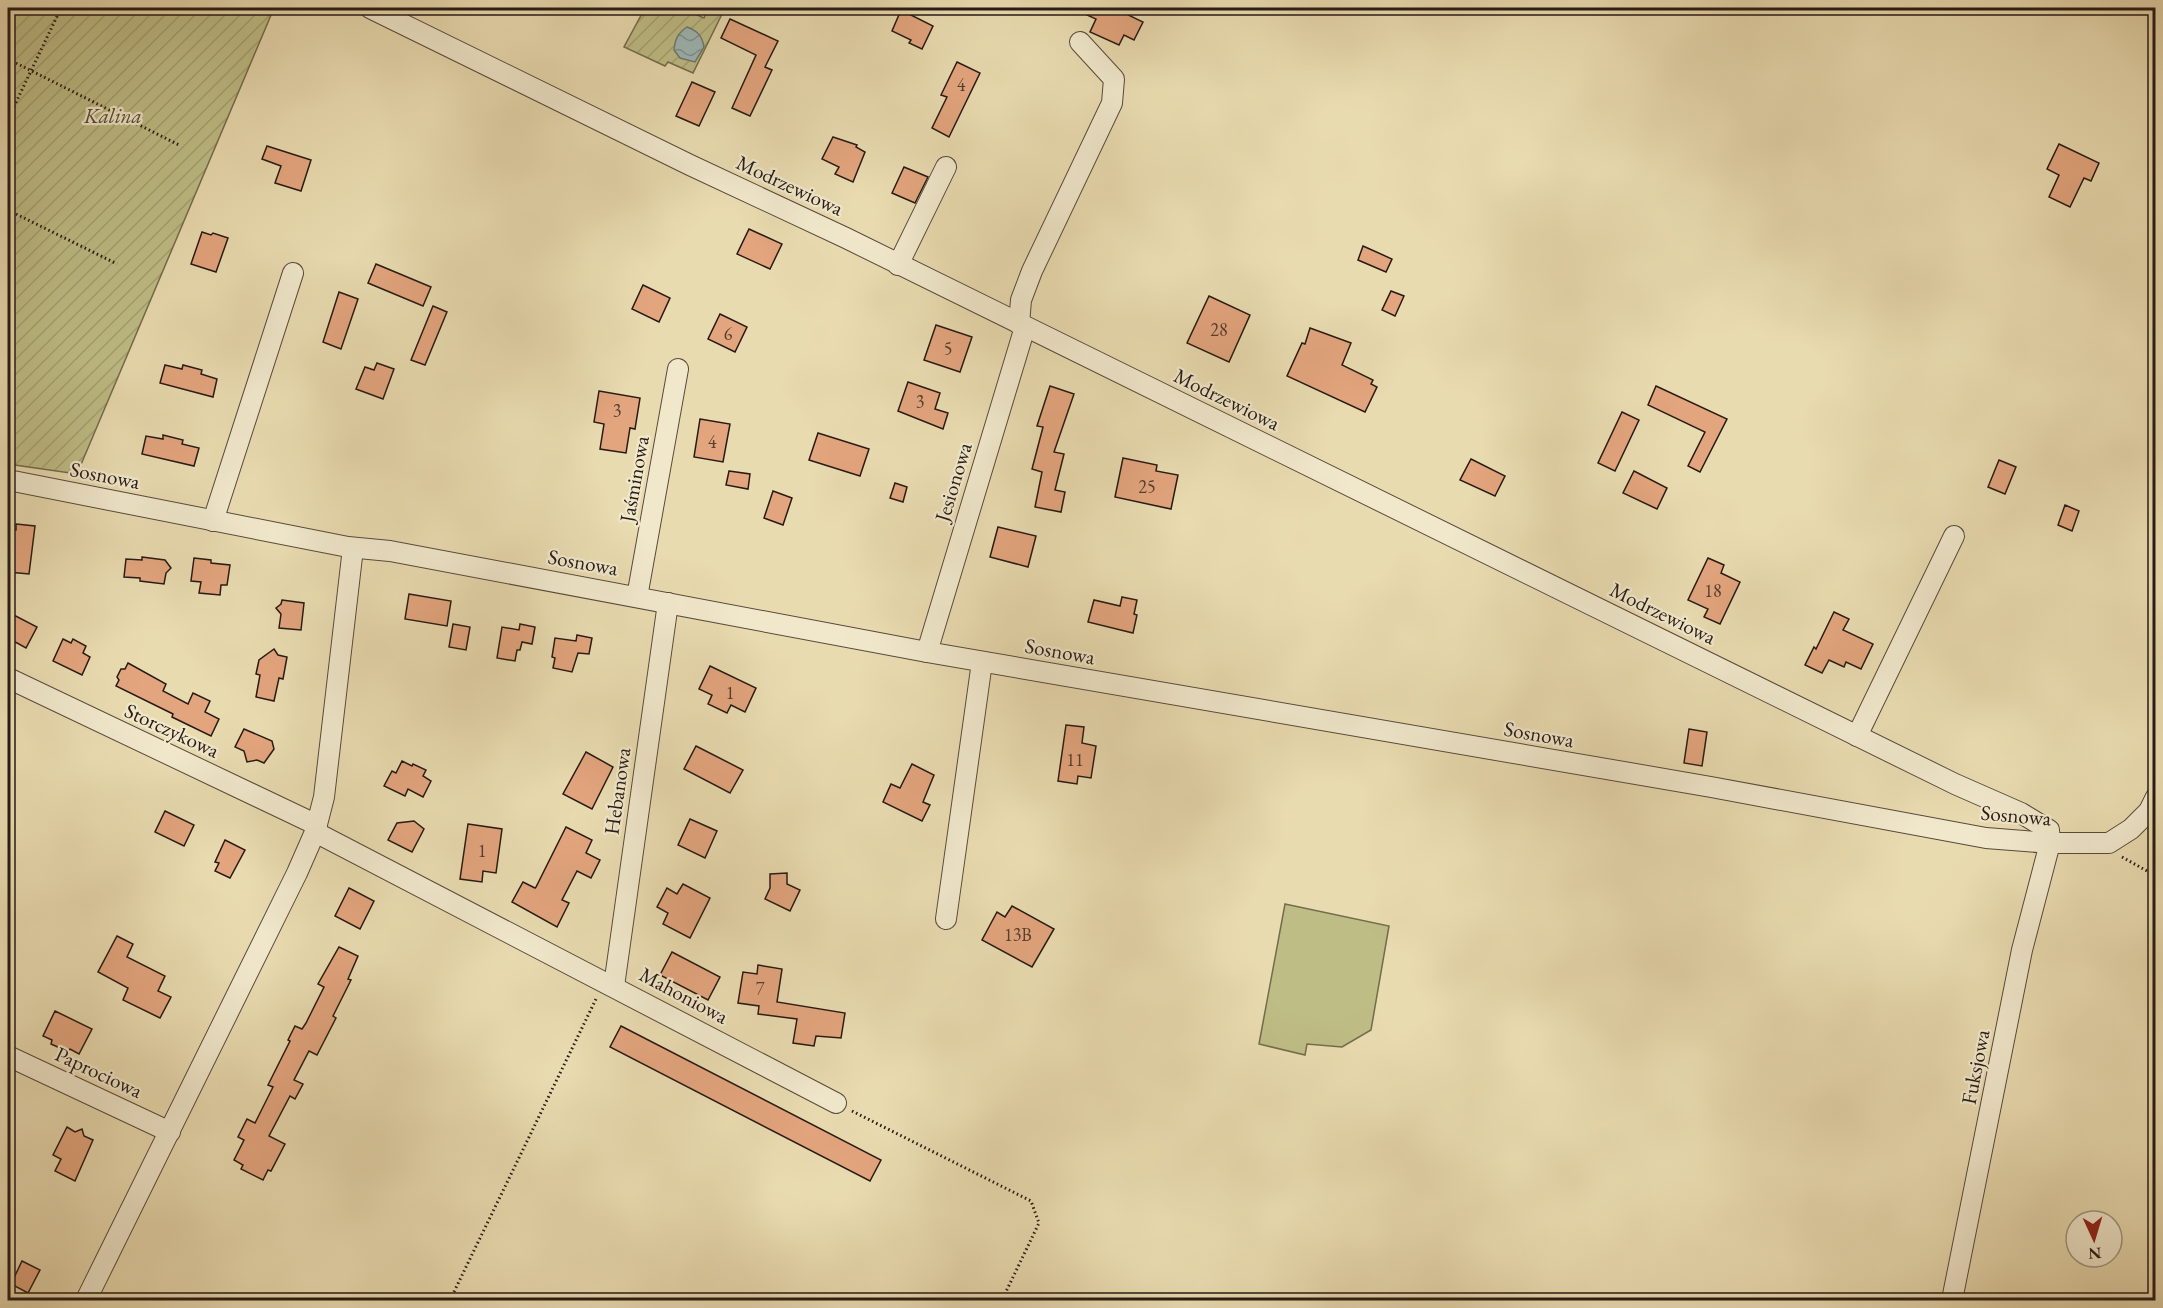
<svg xmlns="http://www.w3.org/2000/svg" width="2163" height="1308" viewBox="0 0 2163 1308" font-family="'EB Garamond',serif">
	<defs>
		<pattern id="garden-furrows" width="10" height="10" patternUnits="userSpaceOnUse" patternTransform="scale(1.5)"><rect width="10" height="10" fill="#bfbd86"/><path d="M-1 1l2-2M0 10L10 0M9 11l2-2" fill="none" stroke="#a4a273"/></pattern>
		<pattern id="water-waves" width="16" height="10" patternUnits="userSpaceOnUse" patternTransform="scale(1.5)"><rect width="16" height="10" fill="#9db8b7"/><path d="M0 5q4-4 8 0t8 0" fill="none" stroke="#809594"/></pattern>
	</defs>
	<rect width="100%" height="100%" fill="#e9dbb0"/>
	<filter id="stains"><feTurbulence type="fractalNoise" baseFrequency=".00333" numOctaves="4"/><feColorMatrix values="0 0 0 0 .2 0 0 0 0 .09 0 0 0 0 .02 0 0 0 .5 -.17"/></filter>
	<radialGradient id="worn" r=".72"><stop offset=".6" stop-color="#630" stop-opacity="0"/><stop offset="1" stop-color="#630" stop-opacity=".3"/></radialGradient>
	<polygon fill="#bfbd86" stroke="#736c4d" stroke-width="1.5" points="1285,904 1389,926 1371,1030 1342,1047 1307,1044 1305,1055 1259,1044"/>
	<g fill="url(#garden-furrows)" stroke="#736c4d" stroke-width="1.5">
		<polygon points="8,8 274,8 77,474 8,464"/>
		<polygon points="645,8 681,8 704,18 708,8 725,8 693,73 668,62 665,66 624,47"/>
	</g>
	<path fill="url(#water-waves)" stroke="#6e7976" stroke-width="1.5" d="M687,27C698,31 702,36 704,47L695,62L680,58L674,50C675,39 678,33 687,27Z"/>
	<g fill="#e3a57e" stroke="#271a14" stroke-width="1.5">
		<polygon points="1072,8 1114,8 1143,22 1134,40 1124,35 1119,45 1090,32 1096,19"/>
		<polygon points="901,10 933,26 922,49 909,43 911,40 892,31"/>
		<polygon points="730,19 778,41 765,67 772,70 750,116 732,108 756,55 721,38"/>
		<polygon points="957,62 980,73 949,137 932,128 947,97 941,95"/>
		<polygon points="692,82 715,92 699,126 676,116"/>
		<polygon points="833,137 857,145 856,147 865,152 853,182 835,174 839,167 822,159"/>
		<polygon points="2059,144 2099,163 2091,181 2084,178 2070,207 2049,197 2059,175 2047,169"/>
		<polygon points="267,146 311,160 301,191 275,183 281,166 262,159"/>
		<polygon points="904,167 928,177 915,203 892,193"/>
		<polygon points="749,229 782,244 770,269 737,254"/>
		<polygon points="202,232 211,235 213,233 228,238 216,272 191,264"/>
		<polygon points="1363,246 1392,259 1386,272 1358,260"/>
		<polygon points="376,264 431,287 423,306 368,283"/>
		<polygon points="643,285 670,298 659,322 632,309"/>
		<polygon points="1391,291 1404,296 1395,316 1382,310"/>
		<polygon points="339,292 358,299 341,349 323,342"/>
		<polygon points="1209,296 1250,315 1229,362 1187,343"/>
		<polygon points="433,306 447,312 425,365 411,360"/>
		<polygon points="720,314 747,327 735,352 708,339"/>
		<polygon points="936,325 972,337 960,372 924,360"/>
		<polygon points="1310,328 1351,343 1342,365 1373,380 1371,384 1377,387 1365,412 1287,376 1302,343 1305,344"/>
		<polygon points="377,363 394,369 383,399 356,389 365,367 374,370"/>
		<polygon points="165,365 182,369 183,365 202,370 201,374 217,379 213,397 160,383"/>
		<polygon points="908,382 940,393 935,409 948,413 943,429 898,411"/>
		<polygon points="1050,386 1074,394 1054,452 1064,454 1055,490 1065,492 1061,512 1035,507 1042,472 1032,469 1043,427 1037,426"/>
		<polygon points="1656,386 1727,419 1700,472 1688,466 1705,432 1648,405"/>
		<polygon points="599,391 640,398 635,429 630,428 626,453 600,449 604,424 594,422"/>
		<polygon points="1622,412 1639,420 1615,471 1598,463"/>
		<polygon points="700,419 730,424 723,462 694,457"/>
		<polygon points="818,433 869,449 860,476 809,460"/>
		<polygon points="163,435 183,440 182,444 199,448 194,466 142,454 146,436 163,439"/>
		<polygon points="1123,458 1157,465 1156,471 1178,475 1171,509 1115,497"/>
		<polygon points="1471,459 1505,476 1495,496 1460,480"/>
		<polygon points="1999,460 2016,467 2005,494 1988,487"/>
		<polygon points="729,471 750,474 748,489 726,485"/>
		<polygon points="1634,471 1667,488 1657,509 1623,493"/>
		<polygon points="895,483 907,487 903,502 890,498"/>
		<polygon points="773,491 792,498 783,525 764,518"/>
		<polygon points="2065,505 2079,511 2072,531 2058,525"/>
		<polygon points="16,524 35,526 29,574 8,572 8,529 16,530"/>
		<polygon points="998,527 1036,536 1028,567 990,557"/>
		<polygon points="142,557 165,560 171,568 166,573 164,584 140,581 140,578 124,577 126,559 142,560"/>
		<polygon points="194,558 211,560 211,563 230,565 227,585 221,585 220,595 199,593 201,582 191,581"/>
		<polygon points="1708,558 1724,565 1721,573 1740,582 1720,624 1704,617 1708,609 1688,600"/>
		<polygon points="409,594 451,601 447,626 405,619"/>
		<polygon points="1122,597 1137,600 1134,614 1137,615 1133,633 1088,622 1094,600 1120,606"/>
		<polygon points="282,600 304,603 301,630 279,628 281,614 276,608 281,604"/>
		<polygon points="8,612 37,627 26,648 8,638"/>
		<polygon points="1834,612 1849,619 1843,630 1873,644 1861,669 1846,662 1844,667 1829,660 1822,673 1805,665 1814,647 1816,649"/>
		<polygon points="453,624 470,627 466,650 449,647"/>
		<polygon points="520,624 535,627 532,644 522,642 520,650 517,650 515,661 497,658 502,627 519,630"/>
		<polygon points="577,635 592,638 589,654 578,653 572,672 553,668 555,658 552,657 555,638 576,641"/>
		<polygon points="63,639 71,643 73,639 86,646 83,653 90,657 82,675 53,661"/>
		<polygon points="274,649 278,655 287,657 283,679 279,678 274,701 256,697 260,675 256,674 259,660"/>
		<polygon points="128,663 166,684 163,691 188,704 193,693 210,701 205,712 219,719 211,736 172,717 173,714 116,686 119,680 117,677 121,669 125,669"/>
		<polygon points="710,666 756,688 745,712 731,705 727,713 708,704 712,695 699,689"/>
		<polygon points="1066,725 1084,727 1082,743 1096,746 1091,778 1078,776 1077,784 1058,781"/>
		<polygon points="244,729 272,741 274,749 264,763 257,760 247,762 244,751 235,747"/>
		<polygon points="1689,729 1707,732 1702,766 1684,763"/>
		<polygon points="696,746 743,770 730,793 684,769"/>
		<polygon points="586,752 613,767 592,809 563,794"/>
		<polygon points="402,761 412,766 413,764 426,770 423,776 431,781 423,797 408,789 405,796 384,786 392,771 396,773"/>
		<polygon points="912,764 934,775 923,802 930,805 922,821 883,802 891,784 900,788"/>
		<polygon points="165,811 194,825 184,846 155,832"/>
		<polygon points="690,819 717,831 705,858 678,845"/>
		<polygon points="414,821 424,829 412,852 388,840 397,823"/>
		<polygon points="468,824 502,829 496,873 483,871 482,882 460,879"/>
		<polygon points="566,827 592,840 586,853 600,860 591,878 577,871 562,900 569,903 557,927 512,902 523,882 535,888 536,887"/>
		<polygon points="225,840 245,850 230,878 215,871 219,863 215,862"/>
		<polygon points="787,873 787,884 800,890 790,911 765,899 770,888 770,874"/>
		<polygon points="683,884 710,898 690,938 663,924 668,913 657,907 667,888 677,894"/>
		<polygon points="349,888 374,901 360,929 335,916"/>
		<polygon points="1012,906 1054,929 1032,967 982,940 997,912 1005,917"/>
		<polygon points="117,936 133,944 127,957 165,976 158,991 171,997 160,1018 123,1000 128,988 98,972"/>
		<polygon points="339,947 358,956 348,979 351,980 333,1016 336,1018 317,1055 309,1051 294,1080 303,1084 295,1099 290,1096 269,1136 285,1144 271,1171 268,1170 263,1180 241,1169 243,1165 234,1160 244,1140 238,1137 247,1119 255,1123 273,1087 268,1085 290,1041 288,1040 295,1026 302,1029 306,1023 324,987 318,984"/>
		<polygon points="672,952 720,977 708,1000 660,975"/>
		<polygon points="758,965 782,969 777,1002 845,1013 841,1038 816,1036 814,1046 793,1043 797,1019 758,1014 759,1006 738,1003 743,972 757,974"/>
		<polygon points="55,1011 92,1029 79,1054 70,1049 68,1052 60,1048 51,1044 52,1040 43,1036"/>
		<polygon points="621,1026 881,1160 870,1181 610,1047"/>
		<polygon points="67,1127 75,1132 82,1129 84,1136 93,1140 75,1181 55,1171 61,1159 53,1155"/>
		<polygon points="22,1261 40,1270 28,1293 11,1284"/>
	</g>
	<g fill="none" stroke-linecap="round" stroke-linejoin="round">
		<g stroke="#584a3b" stroke-width="22">
			<g id="minor">
				<polyline points="370,8 690,165 846,238 1955,784 2021,813 2049,830 2050,843 2022,950 1952,1300"/>
				<polyline points="898,265 946,167"/>
				<polyline points="1019,324 1021,300 1032,271 1112,103 1114,79 1080,42"/>
				<polyline points="8,480 348,547 390,551 927,652 1711,787 1986,838 2050,843 2109,843 2131,829 2149,811 2156,797"/>
				<polyline points="213,521 293,273"/>
				<polyline points="637,597 678,369"/>
				<polyline points="927,652 1025,327"/>
				<polyline points="8,678 317,825"/>
				<polyline points="1857,736 1954,536"/>
				<polyline points="315,832 836,1103"/>
				<polyline points="946,919 982,662"/>
				<polyline points="614,986 668,603"/>
				<polyline points="8,1056 170,1132"/>
				<polyline points="86,1300 297,873 315,832 324,797 353,548"/>
			</g>
		</g>
		<g stroke="#271a14" stroke-width="3" stroke-dasharray="1.5 3" stroke-linecap="butt">
			<polyline points="198,8 206,12"/>
			<polyline points="8,59 179,145"/>
			<polyline points="8,119 61,8"/>
			<polyline points="8,210 117,264"/>
			<polyline points="2122,857 2156,876"/>
			<polyline points="852,1111 1031,1201 1039,1223 1002,1300"/>
			<polyline points="450,1300 596,999"/>
		</g>
		<use href="#minor" stroke="#f1e8cc" stroke-width="20"/>
	</g>
	<g text-anchor="middle" dominant-baseline="central" stroke-width="4.5" stroke-linejoin="round" paint-order="stroke">
		<g font-size="18" fill="#563d2e">
			<text x="961" y="84">4</text>
			<text x="1219" y="329">28</text>
			<text x="728" y="333">6</text>
			<text x="948" y="348">5</text>
			<text x="920" y="401">3</text>
			<text x="617" y="410">3</text>
			<text x="712" y="441">4</text>
			<text x="1147" y="486">25</text>
			<text x="1713" y="590">18</text>
			<text x="730" y="692">1</text>
			<text x="1075" y="759">11</text>
			<text x="482" y="850">1</text>
			<text x="1018" y="934">13B</text>
			<text x="760" y="988">7</text>
		</g>
		<g font-size="21" font-style="italic" fill="#554b36" stroke="#f1e8cc">
			<text x="113" y="115">Kalina</text>
		</g>
		<g font-size="21" fill="#271a14" stroke="#f1e8cc">
			<text transform="translate(790 185) rotate(25)">Modrzewiowa</text>
			<text transform="translate(1227 399) rotate(26)">Modrzewiowa</text>
			<text transform="translate(105 475) rotate(11)">Sosnowa</text>
			<text transform="translate(634 479) rotate(-80)">Jaśminowa</text>
			<text transform="translate(953 482) rotate(-73)">Jesionowa</text>
			<text transform="translate(583 562) rotate(10)">Sosnowa</text>
			<text transform="translate(1663 613) rotate(26)">Modrzewiowa</text>
			<text transform="translate(1060 651) rotate(10)">Sosnowa</text>
			<text transform="translate(172 730) rotate(25)">Storczykowa</text>
			<text transform="translate(1539 734) rotate(10)">Sosnowa</text>
			<text transform="translate(617 791) rotate(-82)">Hebanowa</text>
			<text transform="translate(2016 815) rotate(5)">Sosnowa</text>
			<text transform="translate(684 995) rotate(28)">Mahoniowa</text>
			<text transform="translate(1975 1067) rotate(-79)">Fuksjowa</text>
			<text transform="translate(99 1072) rotate(25)">Paprociowa</text>
		</g>
	</g>
	<rect width="2163" height="1308" fill="none" stroke="#e9dbb0" stroke-width="30"/>
	<rect x="9" y="9" width="2145" height="1290" fill="none" stroke="#271a14" stroke-width="3"/>
	<rect x="15" y="15" width="2133" height="1278" fill="none" stroke="#271a14" stroke-width="1.5"/>
	<g transform="translate(2094 1239) rotate(176)"><circle r="28" fill="#f1e8cc" stroke="#a09682" stroke-width="1.5"/>
	<path d="M0-4.5L10 22L0 15L-10 22Z" fill="#8f2418"/>
	<text y="-9" font-size="16" font-weight="bold" text-anchor="middle" fill="#271a14">N</text>
	</g>
	<rect width="100%" height="100%" filter="url(#stains)"/>
	<rect width="100%" height="100%" fill="url(#worn)"/>
</svg>
